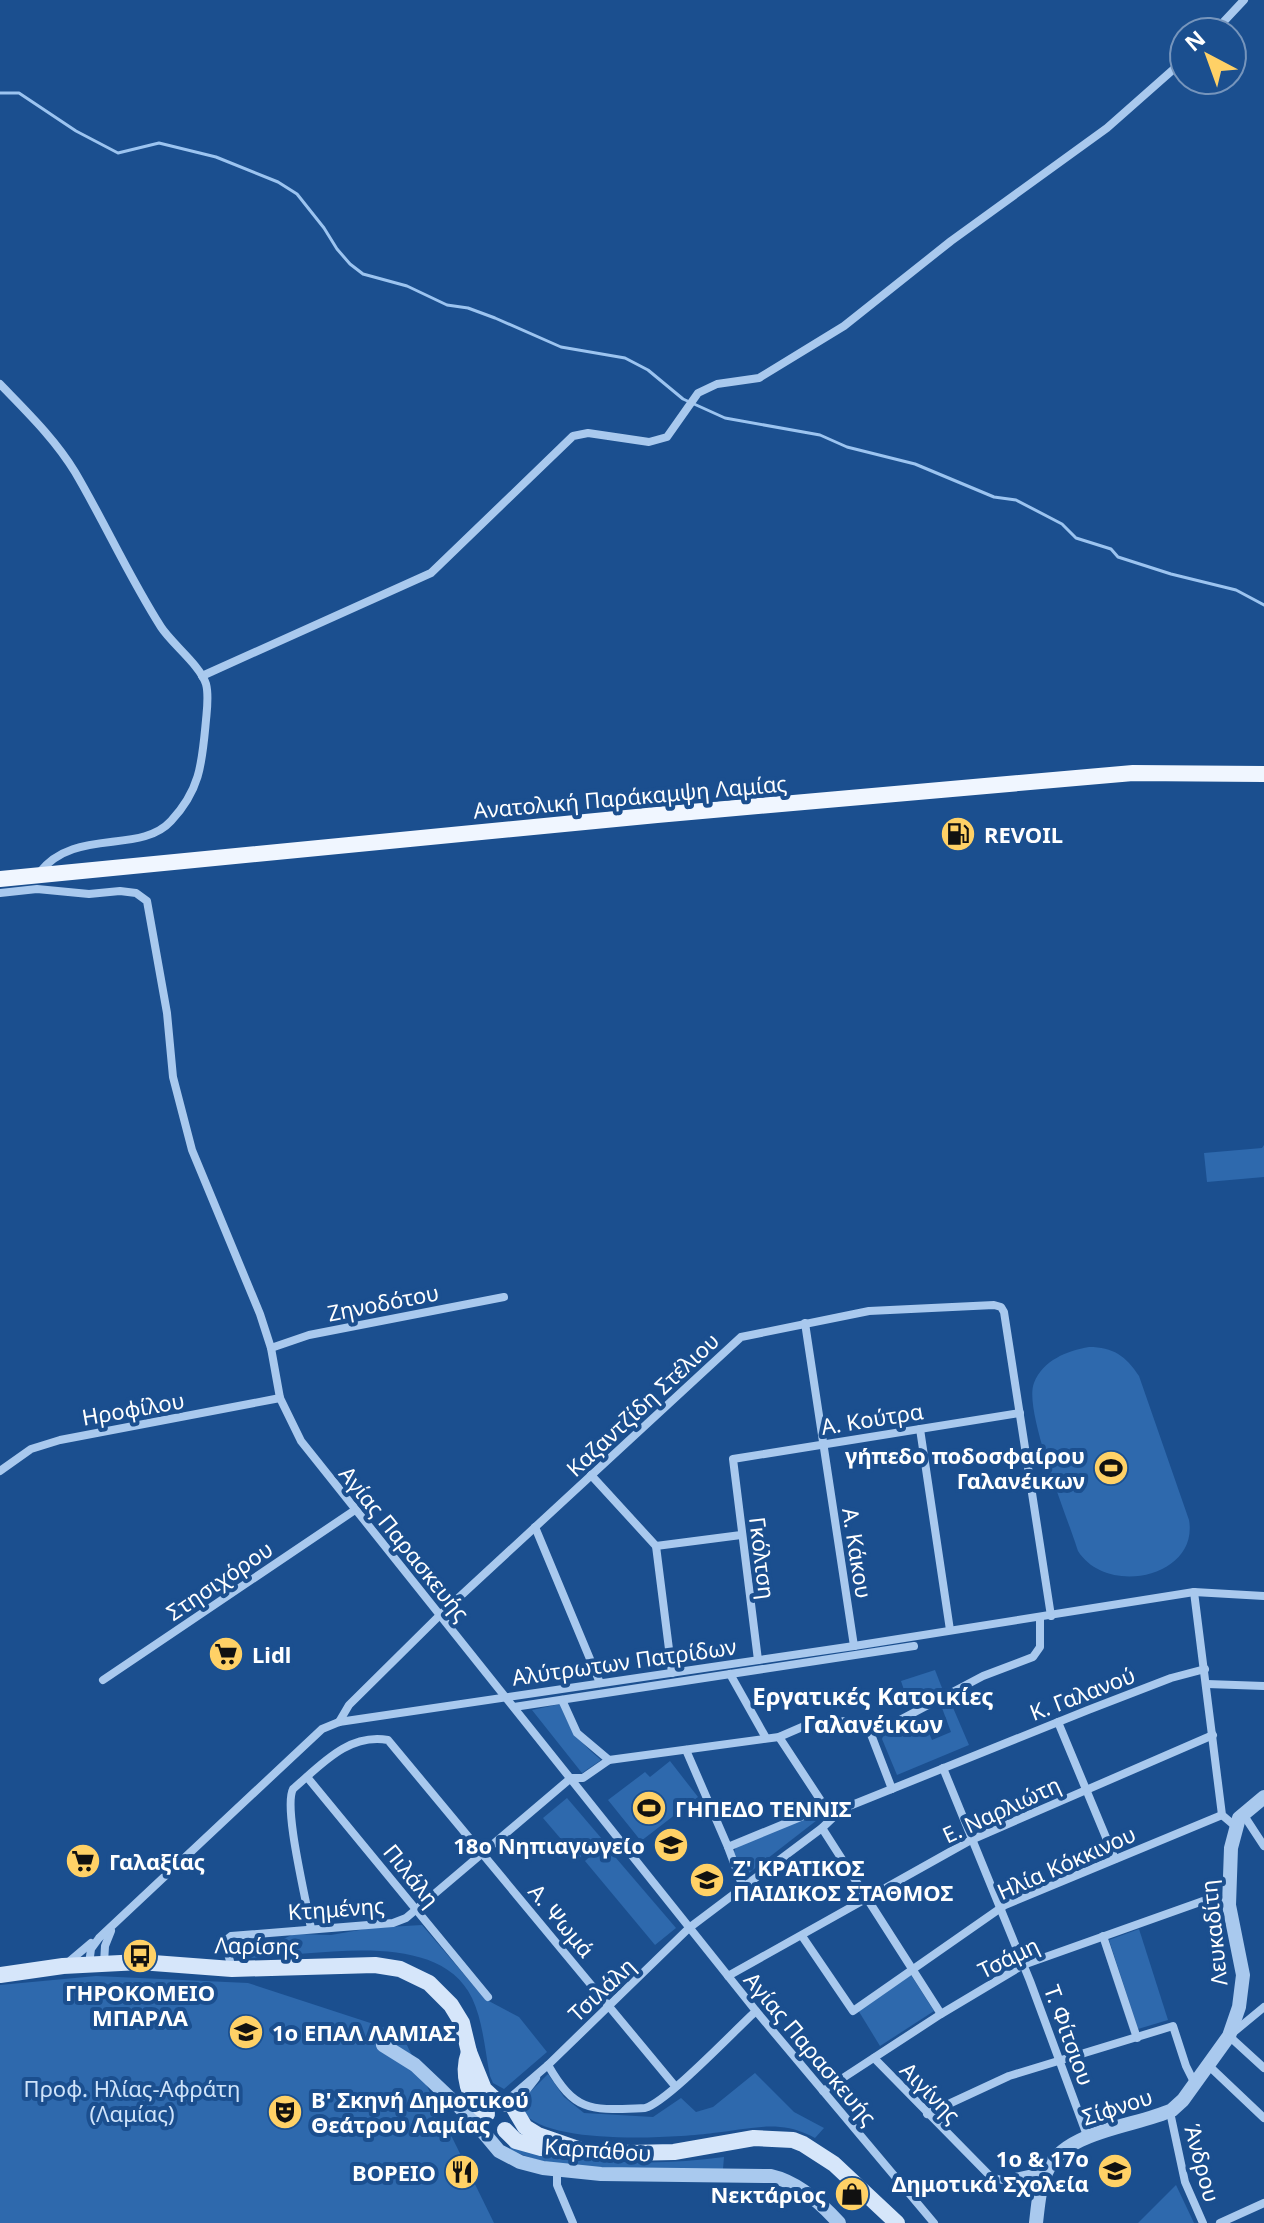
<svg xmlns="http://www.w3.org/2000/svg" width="1264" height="2223" viewBox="0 0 1264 2223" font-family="'Noto Sans',sans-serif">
	<rect width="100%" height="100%" fill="#1b4f8f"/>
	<g fill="#2e69ad">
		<polygon points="1264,1145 1264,1177 1207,1182 1204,1153 1262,1148"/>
		<path d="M1089,1347C1113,1347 1126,1356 1139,1376L1189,1520C1199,1577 1107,1597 1078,1551C1068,1519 1023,1410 1034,1383C1043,1360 1067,1351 1089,1347Z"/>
		<polygon points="935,1670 942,1688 909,1705 901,1681"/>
		<polygon points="951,1703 969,1745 897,1775 882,1739 884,1734 922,1717 932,1740 951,1732 942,1708"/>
		<path d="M560,1704C569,1730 581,1743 601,1760L582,1773L532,1710Z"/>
		<polygon points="670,1761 698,1797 641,1841 608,1800 645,1772 650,1777"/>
		<polygon points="567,1798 602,1839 578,1859 543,1818"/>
		<polygon points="820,1812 821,1817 745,1876 742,1876 733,1854 736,1847"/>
		<polygon points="604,1844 676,1928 655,1945 585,1861"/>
		<path d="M422,1925L485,1999L519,2017L547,2052L504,2089L493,2083L490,2076C485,2051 483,2021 472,1998C437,1925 307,1958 243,1958L231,1946L233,1938L256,1943L279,1941L294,1934L331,1935L371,1928Z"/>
		<polygon points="1139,1929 1168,2020 1138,2029 1109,1940"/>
		<polygon points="911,1975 934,2011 880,2046 858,2010"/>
		<polygon points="96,1976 248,1983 401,2033 494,2223 0,2223 0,1985"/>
		<path d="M755,2073L794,2112L824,2128L815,2138C804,2132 793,2128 780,2127C758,2125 736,2131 713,2133C676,2138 544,2146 523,2111L528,2094L548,2074L564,2097L584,2113L653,2117L681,2098L696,2112L713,2107Z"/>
		<path d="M510,2146C580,2163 654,2167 724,2157L723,2169C664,2169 561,2177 510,2149Z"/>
		<polygon points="1176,2185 1194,2223 1138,2223"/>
	</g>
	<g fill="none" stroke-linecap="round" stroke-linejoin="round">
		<polyline stroke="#9cc4f0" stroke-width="3" points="0,93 19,93 76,131 118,153 159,143 216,157 278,182 297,194 324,228 337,249 350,264 363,274 407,286 447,305 468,308 495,318 561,347 625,358 648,370 683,399 725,418 820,435 847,447 915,464 994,497 1016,500 1062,524 1076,538 1111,549 1118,557 1171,574 1236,590 1264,605"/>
		<g stroke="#a9c9ee" stroke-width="8">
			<polyline points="1214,32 1244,0"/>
			<path d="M0,384C27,412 55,439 75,472C105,523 129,577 161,627C172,644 200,665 206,684C209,695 207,709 206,720C202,762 201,789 171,821C140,855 74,827 39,873"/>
			<polyline points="202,676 431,573 573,436 588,433 649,442 667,437 698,393 717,384 759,378 844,326 951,241 1107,128 1184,60"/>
			<polyline points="0,893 37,889 89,894 120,891 136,893 147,901 167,1013 173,1077 192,1150 260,1314 271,1348 280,1398 301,1441 756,2011 934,2223"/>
			<polyline points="805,1323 854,1646"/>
			<polyline points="271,1348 309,1335 504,1297"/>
			<polyline points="920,1429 950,1630"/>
			<polyline points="0,1471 31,1449 60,1440 280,1398"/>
			<polyline points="591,1475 656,1546 672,1673"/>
			<polyline points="535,1527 600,1683"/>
			<polyline points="656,1546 741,1535"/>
			<polyline points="1194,1592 1222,1815 1235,1826"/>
			<polyline points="758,1660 733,1459 1020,1413"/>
			<polyline points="730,1674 766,1738"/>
			<polyline points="103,1680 355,1510"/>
			<polyline points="1207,1684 1264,1686"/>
			<polyline points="562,1700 577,1733 609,1760"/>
			<polyline points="514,1707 914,1646"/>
			<polyline points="339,1722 349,1705 441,1614 741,1337 869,1311 994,1305 1001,1307 1004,1312 1051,1616"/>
			<polyline points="1058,1722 1115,1859"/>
			<polyline points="867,1724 892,1789"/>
			<polyline points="779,1737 827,1810"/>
			<polyline points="686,1750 728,1847 825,1807"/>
			<polyline points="943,1768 1030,1981 1088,2138"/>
			<polyline points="307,1777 488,1997"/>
			<polyline points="1243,1814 1264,1846"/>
			<polyline points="822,1828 941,2014"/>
			<polyline points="728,1847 743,1887"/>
			<path d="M311,1929C307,1902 283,1808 293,1789C321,1765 348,1733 388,1740L675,2086"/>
			<polyline points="802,1936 853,2011 1005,1905 1222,1815"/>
			<polyline points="1103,1936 1137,2038"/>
			<polyline points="104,1963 105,1946 111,1931"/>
			<polyline points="89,1964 91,1949 99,1938 322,1729 339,1722 854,1646 1194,1592 1264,1596"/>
			<polyline points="65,1965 91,1943"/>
			<polyline points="232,1968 226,1947 226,1940 231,1936 393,1923 406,1918 571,1778 583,1778 609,1760 779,1737 809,1724 846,1721 867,1724 896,1722 983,1676 1033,1657 1040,1647 1040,1617"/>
			<polyline points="728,1976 971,1840 1213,1735"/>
			<polyline points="1264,2007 1229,2036 1264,2068"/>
			<polyline points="874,2058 991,2177 1002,2180 1047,2170"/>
			<path d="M548,2065C576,2114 592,2110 645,2108C667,2102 735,2030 756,2011"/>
			<polyline points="1208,2065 1264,2118"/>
			<polyline points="823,2091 941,2014 1023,1965 1203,1901 1229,1898"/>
			<polyline points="505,2102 548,2065 689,1928 822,1828 842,1809 1088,1710 1171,1678 1205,1669"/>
			<polyline points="516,2110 521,2097 536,2078"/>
			<polyline points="1170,2112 1185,2182 1203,2223"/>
			<polyline points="927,2114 1009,2076 1173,2026 1186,2066 1195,2084"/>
			<polyline points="557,2170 557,2185 573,2223"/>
			<polyline points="1220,2223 1264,2203"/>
		</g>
		<g stroke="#a9c9ee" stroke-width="14">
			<path d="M383,2045L415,2065L473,2120L499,2151L520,2162L543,2168L601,2174L771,2176C798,2182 821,2203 839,2223"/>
			<path d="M1036,2223C1038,2206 1039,2189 1046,2173C1063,2130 1135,2127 1172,2110L1183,2100L1229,2036L1239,2007L1243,1975L1229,1905L1231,1848L1239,1818L1264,1797"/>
		</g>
		<g stroke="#d6e6fa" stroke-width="16">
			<polyline points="0,1975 63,1966 140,1962 232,1969 375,1965 400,1969 429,1983 451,2005 462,2023 469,2052 484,2089 498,2102 512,2105 525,2127 538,2135 581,2150"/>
			<path d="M469,2052C461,2074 468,2100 487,2114"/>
			<polyline points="505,2130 516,2141 541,2148 630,2153 674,2152 754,2138 793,2140 803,2144 834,2164 897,2223"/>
		</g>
		<polyline stroke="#f0f6ff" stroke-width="16" points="0,879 657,815 1133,773 1264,774"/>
	</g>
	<defs>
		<g id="fuel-disc" transform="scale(1.8)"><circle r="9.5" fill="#ffd166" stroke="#1b4f8f"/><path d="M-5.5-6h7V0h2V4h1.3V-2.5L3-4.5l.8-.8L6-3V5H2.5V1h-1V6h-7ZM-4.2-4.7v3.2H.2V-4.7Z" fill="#111"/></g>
		<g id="stadium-disc" transform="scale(1.8)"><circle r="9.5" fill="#ffd166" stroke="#1b4f8f"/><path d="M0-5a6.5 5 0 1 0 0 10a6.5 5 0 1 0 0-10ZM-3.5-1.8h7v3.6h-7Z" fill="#111"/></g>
		<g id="supermarket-disc" transform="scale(1.8)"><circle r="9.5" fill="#ffd166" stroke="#1b4f8f"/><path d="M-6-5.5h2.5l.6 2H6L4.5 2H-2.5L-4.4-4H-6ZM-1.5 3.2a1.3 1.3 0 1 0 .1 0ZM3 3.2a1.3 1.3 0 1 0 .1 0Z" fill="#111"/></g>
		<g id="school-disc" transform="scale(1.8)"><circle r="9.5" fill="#ffd166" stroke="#1b4f8f"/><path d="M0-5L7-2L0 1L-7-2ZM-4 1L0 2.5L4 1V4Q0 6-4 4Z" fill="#111"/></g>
		<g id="bus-disc" transform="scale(1.8)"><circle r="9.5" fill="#ffd166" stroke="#1b4f8f"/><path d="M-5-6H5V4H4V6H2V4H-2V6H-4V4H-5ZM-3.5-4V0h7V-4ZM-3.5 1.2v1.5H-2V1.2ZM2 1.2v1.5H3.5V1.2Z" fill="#111"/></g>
		<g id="theatre-disc" transform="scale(1.8)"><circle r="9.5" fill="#ffd166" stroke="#1b4f8f"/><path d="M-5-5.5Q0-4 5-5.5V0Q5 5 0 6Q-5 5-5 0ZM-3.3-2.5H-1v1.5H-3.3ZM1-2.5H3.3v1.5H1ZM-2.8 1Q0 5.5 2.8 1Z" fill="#111"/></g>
		<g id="restaurant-disc" transform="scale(1.8)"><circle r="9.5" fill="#ffd166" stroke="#1b4f8f"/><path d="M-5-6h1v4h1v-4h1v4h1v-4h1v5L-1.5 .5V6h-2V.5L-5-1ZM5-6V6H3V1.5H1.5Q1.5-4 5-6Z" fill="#111"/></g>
		<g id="shop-disc" transform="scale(1.8)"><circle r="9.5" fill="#ffd166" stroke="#1b4f8f"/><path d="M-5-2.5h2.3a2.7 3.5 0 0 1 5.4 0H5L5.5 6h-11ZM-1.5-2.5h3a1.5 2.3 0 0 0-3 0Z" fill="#111"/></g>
	</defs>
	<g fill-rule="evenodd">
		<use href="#fuel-disc" x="958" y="834"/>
		<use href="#stadium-disc" x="1111" y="1468"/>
		<use href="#supermarket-disc" x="226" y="1654"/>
		<use href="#stadium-disc" x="649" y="1808"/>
		<use href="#school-disc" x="671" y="1845"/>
		<use href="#supermarket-disc" x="83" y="1861"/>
		<use href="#school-disc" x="707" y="1880"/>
		<use href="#bus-disc" x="140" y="1956"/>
		<use href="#school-disc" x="246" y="2032"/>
		<use href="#theatre-disc" x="285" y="2112"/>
		<use href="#school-disc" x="1115" y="2171"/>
		<use href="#restaurant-disc" x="462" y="2172"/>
		<use href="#shop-disc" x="852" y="2194"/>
	</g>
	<g text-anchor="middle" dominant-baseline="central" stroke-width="8" stroke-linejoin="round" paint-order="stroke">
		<g font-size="22" fill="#fff" stroke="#1b4f8f">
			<text transform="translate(630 796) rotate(-5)">Ανατολική Παράκαμψη Λαμίας</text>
			<text transform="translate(383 1302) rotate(-11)">Ζηνοδότου</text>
			<text transform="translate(642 1404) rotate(-43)">Καζαντζίδη Στέλιου</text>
			<text transform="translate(133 1408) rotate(-10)">Ηροφίλου</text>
			<text transform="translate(872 1418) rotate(-9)">Α. Κούτρα</text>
			<text transform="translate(405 1543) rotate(51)">Αγίας Παρασκευής</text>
			<text transform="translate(858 1553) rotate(81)">Α. Κάκου</text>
			<text transform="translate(763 1558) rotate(83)">Γκόλτση</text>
			<text transform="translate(219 1580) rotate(-34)">Στησιχόρου</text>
			<text transform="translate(624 1661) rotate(-8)">Αλύτρωτων Πατρίδων</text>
			<text transform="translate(1082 1693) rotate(-21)">Κ. Γαλανού</text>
			<text transform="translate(1001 1809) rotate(-25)">Ε. Ναρλιώτη</text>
			<text transform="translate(1066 1862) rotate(-24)">Ηλία Κόκκινου</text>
			<text transform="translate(412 1875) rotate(51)">Πιλάλη</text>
			<text transform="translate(336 1908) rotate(-4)">Κτημένης</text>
			<text transform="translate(562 1920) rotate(50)">Α. Ψωμά</text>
			<text transform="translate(1213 1933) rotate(-96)">Λευκαδίτη</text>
			<text transform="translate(257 1945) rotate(1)">Λαρίσης</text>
			<text transform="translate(1008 1957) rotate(-26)">Τσάμη</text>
			<text transform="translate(601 1989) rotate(-43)">Τσιλάλη</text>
			<text transform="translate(1070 2035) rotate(70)">Τ. Φίτσιου</text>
			<text transform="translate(811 2048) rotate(50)">Αγίας Παρασκευής</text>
			<text transform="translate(931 2092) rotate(46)">Αιγίνης</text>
			<text transform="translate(1117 2106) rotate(-18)">Σίφνου</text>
			<text transform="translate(598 2149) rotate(4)">Καρπάθου</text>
			<text transform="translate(1203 2163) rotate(75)">Άνδρου</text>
		</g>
		<g font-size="22" font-weight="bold" fill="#fff" stroke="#1b4f8f" text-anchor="start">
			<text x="984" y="834">REVOIL</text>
			<text x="1085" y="1455" text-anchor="end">γήπεδο ποδοσφαίρου<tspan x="1085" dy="25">Γαλανέικων</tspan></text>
			<text x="252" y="1654">Lidl</text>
			<text x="675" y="1808">ΓΗΠΕΔΟ ΤΕΝΝΙΣ</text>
			<text x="645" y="1845" text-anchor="end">18ο Νηπιαγωγείο</text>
			<text x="109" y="1861">Γαλαξίας</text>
			<text x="733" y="1867">Ζ' ΚΡΑΤΙΚΟΣ<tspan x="733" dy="25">ΠΑΙΔΙΚΟΣ ΣΤΑΘΜΟΣ</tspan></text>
			<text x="140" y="1992" text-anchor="middle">ΓΗΡΟΚΟΜΕΙΟ<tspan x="140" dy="25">ΜΠΑΡΛΑ</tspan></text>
			<text x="272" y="2032">1ο ΕΠΑΛ ΛΑΜΙΑΣ</text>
			<text x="311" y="2099">Β' Σκηνή Δημοτικού<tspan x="311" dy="25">Θεάτρου Λαμίας</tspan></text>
			<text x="1089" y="2158" text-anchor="end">1ο &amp; 17ο<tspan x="1089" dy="25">Δημοτικά Σχολεία</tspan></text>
			<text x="436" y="2172" text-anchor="end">ΒΟΡΕΙΟ</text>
			<text x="826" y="2194" text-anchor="end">Νεκτάριος</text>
		</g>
		<g font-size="22" fill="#cfe3fa" stroke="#1b4f8f">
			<text x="132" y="2088">Προφ. Ηλίας-Αφράτη<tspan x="132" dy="25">(Λαμίας)</tspan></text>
		</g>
		<g font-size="24" font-weight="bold" fill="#fff" stroke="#1b4f8f">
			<text x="873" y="1695">Εργατικές Κατοικίες<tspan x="873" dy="28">Γαλανέικων</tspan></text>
		</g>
	</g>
	<g transform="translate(1208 56) rotate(319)"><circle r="38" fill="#1b4f8f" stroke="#7695bc" stroke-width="2"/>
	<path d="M0-6L14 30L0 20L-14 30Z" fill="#ffd166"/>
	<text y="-12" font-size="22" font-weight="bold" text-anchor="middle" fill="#ffffff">N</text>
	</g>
</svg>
